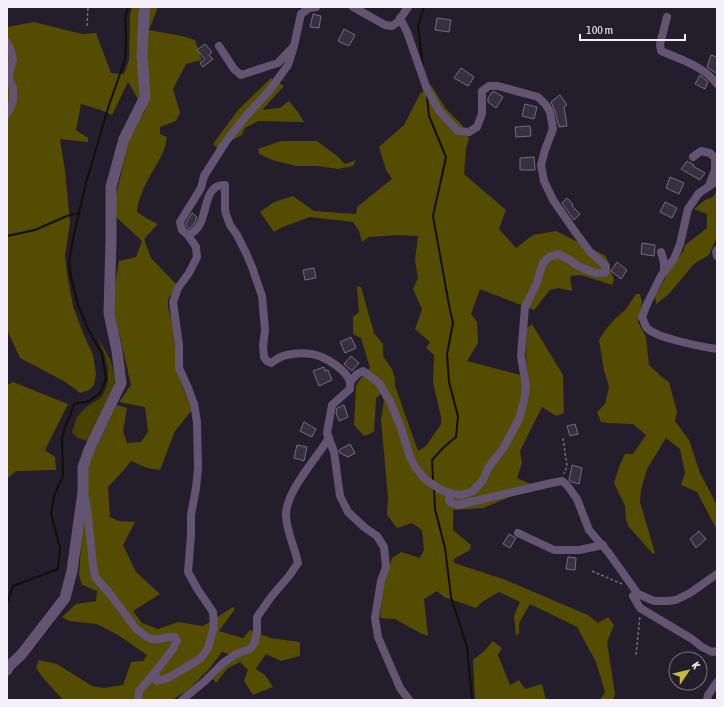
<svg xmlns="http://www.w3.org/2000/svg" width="724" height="707" viewBox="0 0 724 707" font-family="'Asap Condensed',sans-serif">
	<rect width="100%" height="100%" fill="#241d2c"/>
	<polygon fill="#484100" points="97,336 111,361 115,378 114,391 88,441 78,438 72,432 77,417 86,407 102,397 108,383 108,369 105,356"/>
	<g fill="#544c00">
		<path d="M132,7H158L149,30L182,36L195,40L202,60L186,64L173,89L180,113L176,121L160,127V134L167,137C166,142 165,146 164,150C155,170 139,189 137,212L148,219L158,224L144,239L151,258L178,286L168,299V307L174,329L176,370L192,410L175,431L160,470L147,468L131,461L124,470L108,487L110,517L119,521L135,522L123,545L136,572L160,594L133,611L142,623L158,629L178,622L203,626L233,607L235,609L219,631L243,638L250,630L270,638L300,642V656L281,661L266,654L256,668L257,670L265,675L273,687L253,695L244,681L248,670L240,662L228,668L216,683L213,679L226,665L229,654L222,652L209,669L188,690L172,700H63L44,679L36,668L39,660L57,664L92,686L104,688L123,685L131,662L143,661L147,655L118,635L97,624L69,621L62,617L76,604L96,601L97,591L82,585L79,575L86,473L91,458L117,405L127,408L123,431L127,443L141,442L148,432L145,407L119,402L131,385L112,302L119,261L136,257L142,241L116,217V195L130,136L145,111L128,82L112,115L101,110L81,104L76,130L88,138V142L60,139L65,171L70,223L65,256L67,274L73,306L83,333L93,355L96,374L94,385L89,390L80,393L64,381L20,358L7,330V27L34,22L82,34L96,33L111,73L124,74L129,60L130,15Z"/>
		<polygon points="271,78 284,86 262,110 280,108 289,101 298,112 304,122 258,121 245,128 242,135 217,148 213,144 238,110"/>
		<polygon points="431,85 446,109 462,125 469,139 466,149 464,174 506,210 499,229 516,248 533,235 556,231 606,256 614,280 612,285 581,275 570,276 572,291 558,288 550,290 534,310 480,289 471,314 477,322 478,343 467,361 528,377 526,356 527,328 532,324 563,375 564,413 556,416 542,407 520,451 522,463 517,478 533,485 556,478 557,485 514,495 484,508 453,510 453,530 471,545 470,550 454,559 454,563 503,579 588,615 598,623 608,617 614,625 607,642 615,694 613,700 600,700 605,692 596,662 577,627 530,604 519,623 519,633 516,636 514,616 520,602 499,592 482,602 476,608 444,597 437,591 424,599 428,636 420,633 395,619 380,618 384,584 392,558 401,552 420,558 424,550 422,530 412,523 397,528 387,515 388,497 381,420 384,401 381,394 376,398 374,432 364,436 354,425 356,386 361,378 370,368 361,338 353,334 353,317 359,312 357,286 361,287 374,333 383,344 383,356 392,369 395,379 395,386 418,451 426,446 441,424 441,417 433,383 434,355 426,348 430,342 415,329 422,309 413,289 418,278 415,260 418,236 399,235 369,237 362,242 359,231 353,222 310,217 283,227 274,232 260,212 274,202 293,196 314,211 356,214 357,207 392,179 386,170 379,147 404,125 420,94"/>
		<polygon points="281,141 317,141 337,156 345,164 356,160 353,166 338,169 317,166 296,166 272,160 259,154 258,149"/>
		<polygon points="717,190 717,237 709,255 694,264 668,295 656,304 655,297 668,273 684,250 685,245 707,228 707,214 694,209 705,200 713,197"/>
		<polygon points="636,294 640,294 642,302 638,322 646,337 649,365 663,378 669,382 677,412 675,421 689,440 700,473 717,505 717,530 697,492 681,485 685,473 680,449 666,438 647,469 641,490 640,502 655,553 653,554 629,527 626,520 625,506 614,483 619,467 625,454 633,454 646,435 633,424 608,423 601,422 597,412 605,404 609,387 604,370 599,340 606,329 615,319 626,309"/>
		<polygon points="13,382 68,404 45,450 55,457 56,470 16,471 7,479 7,385"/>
		<polygon points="493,641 502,648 498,655 510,685 519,680 525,689 542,684 546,700 475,700 473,660 483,652"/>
	</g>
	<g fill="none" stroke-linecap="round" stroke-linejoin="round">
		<g stroke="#120f00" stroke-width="2">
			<polyline points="423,68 418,26 424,7"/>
			<polyline points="427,97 429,116 446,157 433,216 449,305 453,323 447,354 449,382 458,416 456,437 444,447 432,460 433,480"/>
			<polyline points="7,236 35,230 67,216 79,213"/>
			<polyline points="434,489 435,509 445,548 451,597 467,647 472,699"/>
			<polyline points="7,603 13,586 58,569 60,548 51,514 54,496 63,475 62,439 65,427 71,413 74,404 89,401 100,393 106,379 102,354 88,329 78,305 71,277 69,262 74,234 86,183 109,105 125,60 126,37 125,19 128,7"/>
		</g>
	</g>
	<g fill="#383040" stroke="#756c7f">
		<polygon points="313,14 321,16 319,28 310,27"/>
		<polygon points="437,18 451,20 449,32 435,30"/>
		<polygon points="344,29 355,35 349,46 338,41"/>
		<polygon points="205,44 212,52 209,55 213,59 203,67 200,63 205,59 197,50"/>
		<polygon points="711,55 717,57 717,74 707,67"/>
		<polygon points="461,68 474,77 468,86 454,78"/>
		<polygon points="700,75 708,82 705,89 695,84"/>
		<polygon points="492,92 495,92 503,97 496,108 488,102 488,98"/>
		<polygon points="560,95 567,105 564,107 567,126 559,127 559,124 558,124 555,111 551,102"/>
		<polygon points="525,104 537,107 534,119 522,116"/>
		<polygon points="530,126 531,136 516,137 515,127"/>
		<polygon points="534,157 535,170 520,170 520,158"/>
		<polygon points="687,161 694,165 693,166 705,173 700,180 681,169"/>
		<polygon points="670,177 684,183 679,194 666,188"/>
		<polygon points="567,198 573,204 572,206 580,214 574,220 562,203"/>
		<polygon points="665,202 677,208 672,218 660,212"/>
		<polygon points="192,213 197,217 194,224 189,229 187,227 186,223"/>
		<polygon points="642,243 655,245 654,256 641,254"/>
		<polygon points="617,262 627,270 621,279 611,271"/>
		<polygon points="314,268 316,278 305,280 303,270"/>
		<polygon points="351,337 356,348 345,353 340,342"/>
		<polygon points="351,356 359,363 352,371 344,364"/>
		<polygon points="324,367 325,371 328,370 332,380 319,386 313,371"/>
		<polygon points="344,405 348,417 339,421 336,413 337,408"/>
		<polygon points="304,422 316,429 312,437 300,431"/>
		<polygon points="575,424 578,434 570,436 567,426"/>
		<polygon points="350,444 355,453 348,457 340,453 339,450"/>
		<polygon points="297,445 307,447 304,461 294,458"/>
		<polygon points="572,465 582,468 579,484 572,482 569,480"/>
		<polygon points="699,531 706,539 696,548 690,539"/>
		<polygon points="509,534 516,538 510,548 503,544"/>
		<polygon points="568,557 576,558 575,570 566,569"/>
	</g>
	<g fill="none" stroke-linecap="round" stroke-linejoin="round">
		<g stroke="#726c7a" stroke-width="1.5" stroke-dasharray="3 2" stroke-linecap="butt">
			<polyline points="87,26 88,7"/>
			<polyline points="563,438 567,466 564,474"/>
			<polyline points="592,571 622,584"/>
			<polyline points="636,655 640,616"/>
		</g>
		<g stroke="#635572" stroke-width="8">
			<path d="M316,7L309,8L301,14L294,46L288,65L269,91L246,116L227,140L204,176L201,188L180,222L182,230L188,235C190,234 192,234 193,232C198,229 202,221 203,216C207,204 208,184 225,185V209L226,214L230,225L237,235L246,253L252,267L262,296L265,330L263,346L264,357L267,361L271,363C275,360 281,356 287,355C295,353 304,353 312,354C324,356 348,370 350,383C350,385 350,387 350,389L332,405L327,433L334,452L340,496L348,512L364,527L377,536L384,547L386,567L381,581L375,618L378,637L400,688L409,700"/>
			<polyline points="353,7 385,25 392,26 398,22 408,7"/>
			<path d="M667,17L660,44L661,51C680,59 705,67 717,84"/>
			<polyline points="7,42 11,51 13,60 10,69 9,79 13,88 13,101 7,114"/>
			<polyline points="219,46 234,69 241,75 278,63 292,48"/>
			<polyline points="693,157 701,151 710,153 715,158 715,170 709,186"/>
			<path d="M717,181L699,193L688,209L680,244L674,259L661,276L647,304L642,317C644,320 645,326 647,328C656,338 703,347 717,349"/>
			<polyline points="717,250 716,252 717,256"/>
			<polyline points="661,252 664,262 664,272"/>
			<polyline points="350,382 357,374 363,371 379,383 390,401 401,428 410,457 415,467 425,479 441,490 453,494 462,495 473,491 483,480 488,468 504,447 519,419 524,401 526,386 521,356 525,307 536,285 543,263 549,257 558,254 568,259 578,266 595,273 605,273 606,266 590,252 576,233 553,200 544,181 541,165 545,150 553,129 550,112 546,105 538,97 498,86 489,86 482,91 482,114 477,127 469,132 458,131 439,111 427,89 407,32 400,18"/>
			<polyline points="450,493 449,500 451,503 458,505 547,484 562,481 567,485 577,499 589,530 608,552 638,594"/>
			<polyline points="84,495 87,507 93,565 95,577 111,595 136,629 150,639 159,639 168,637 175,637 177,641 173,649 155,672 157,681 168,678 180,671 201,658 208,648 214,627 213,612 198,590 188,572 191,534 191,515 196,488 198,469 197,422 194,404 188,388 179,368 179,345 173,302 178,288 189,273 197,257 196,247 188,235"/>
			<polyline points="518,533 554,550 579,550 603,545"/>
			<polyline points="717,574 690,593 676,600 667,601 654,601 638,594 633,596 640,608 692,639 702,647 712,652 717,651"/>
			<polyline points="138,700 139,691 155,672"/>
			<path d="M182,700L205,681L223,663L236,654L250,649L255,642L257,632V617L271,597L289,576L298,563C295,548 286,530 286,515C286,491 316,459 329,438"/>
			<polyline points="707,700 708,695 717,682"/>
		</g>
		<polyline stroke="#635572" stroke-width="11" points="7,670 9,666 21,655 65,598 72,571 83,492 83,467 89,450 121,383 117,351 109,313 111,240 111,187 124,139 145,97 142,55 144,14 145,7"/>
	</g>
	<rect width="724" height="707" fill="none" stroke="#f4effa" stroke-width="16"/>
	<g transform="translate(688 671) rotate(55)"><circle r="19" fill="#241d2c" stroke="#77717e"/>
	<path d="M0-3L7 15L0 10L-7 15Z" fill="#c8bb3b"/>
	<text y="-6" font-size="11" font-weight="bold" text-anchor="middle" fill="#f4effa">K</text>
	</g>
	<path d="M580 34v6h105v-6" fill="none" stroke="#f4effa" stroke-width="2"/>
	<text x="586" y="34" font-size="12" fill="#f4effa" stroke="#241d2c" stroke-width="3" paint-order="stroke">100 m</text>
</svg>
